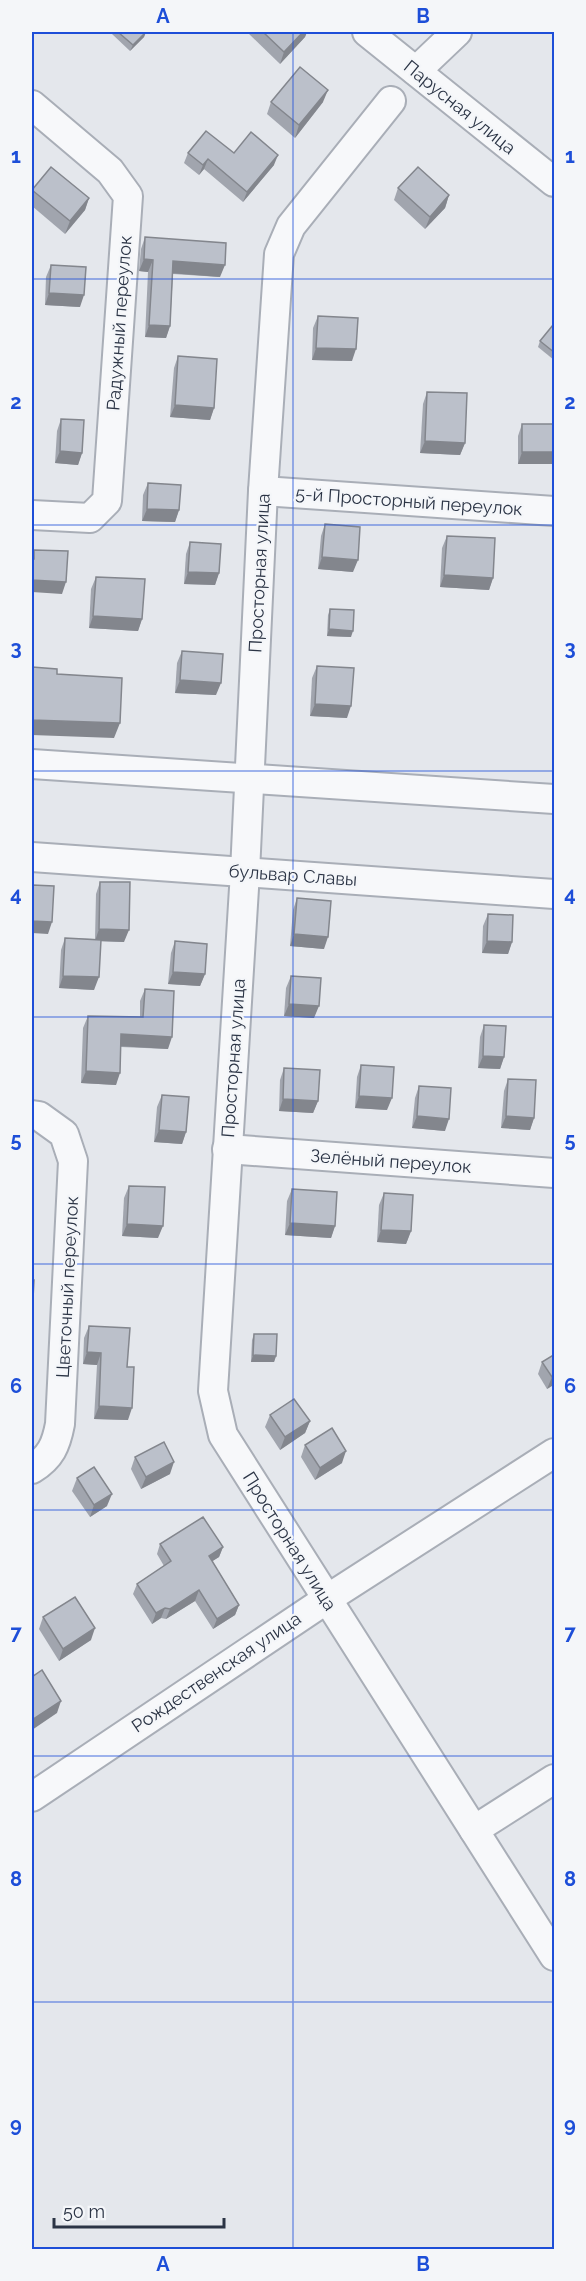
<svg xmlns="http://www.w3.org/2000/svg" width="586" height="2281" viewBox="0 0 586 2281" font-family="Raleway,sans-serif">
	<rect width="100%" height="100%" fill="#e4e7ec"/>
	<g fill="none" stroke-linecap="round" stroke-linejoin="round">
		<g stroke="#a9aeb7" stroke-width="32">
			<g id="minor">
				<polyline points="367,32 554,182"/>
				<polyline points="416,71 457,32"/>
				<polyline points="391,101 291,226 279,254 263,491 245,872 213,1391 223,1435 554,1956"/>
				<polyline points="32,105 110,171 128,196 107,501 90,518 32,515"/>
				<polyline points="263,491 554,511"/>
				<polyline points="32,764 554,799"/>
				<polyline points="32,857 554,894"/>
				<path d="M32,1115L39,1116L64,1134L73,1161L60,1424C56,1445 51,1457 32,1469"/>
				<polyline points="227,1149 554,1173"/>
				<polyline points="32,1797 327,1599 554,1453"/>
				<polyline points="474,1830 554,1779"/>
			</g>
		</g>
		<use href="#minor" stroke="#f7f8fa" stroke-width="28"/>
	</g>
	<g fill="#a1a5ae">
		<polygon points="113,32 146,32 144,37 130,51 112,34"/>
		<polygon points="247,32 307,32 305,37 280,64"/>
		<polygon points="271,102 323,102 295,138 267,114"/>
		<polygon points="188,153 234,153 274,165 243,202 204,169 199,175 184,163"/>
		<polygon points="398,188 449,195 445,208 425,229 394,200"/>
		<polygon points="32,190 89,198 85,210 65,234 32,206"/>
		<polygon points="145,237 220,277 173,274 170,326 166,338 145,337 148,272 139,271 141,249"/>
		<polygon points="51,265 80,307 45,305 46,277"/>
		<polygon points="318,316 352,361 312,360 313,328"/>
		<polygon points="555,326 555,359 554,360 538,347 540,341"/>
		<polygon points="178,356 214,408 210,420 170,417 174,368"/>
		<polygon points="427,392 465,443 460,455 420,453 423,404"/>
		<polygon points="61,419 82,453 78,465 55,463 57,431"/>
		<polygon points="522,424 555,424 555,457 552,464 518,464 518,436"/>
		<polygon points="148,483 179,510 175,522 142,521 143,495"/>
		<polygon points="325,524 353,572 318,569 321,536"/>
		<polygon points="447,536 493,578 489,590 440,587 442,548"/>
		<polygon points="190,542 219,573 215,585 184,584 186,554"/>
		<polygon points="96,577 142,619 138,631 89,628 91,589"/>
		<polygon points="330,609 351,637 327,636 328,615"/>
		<polygon points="182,651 216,695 175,693 177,663"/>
		<polygon points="317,666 347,718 310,716 312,678"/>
		<polygon points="100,882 124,942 100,941 94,990 59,988 61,950 65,938 95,939 96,894"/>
		<polygon points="297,898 324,949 290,946 293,910"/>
		<polygon points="488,914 512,942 508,954 482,953 483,926"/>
		<polygon points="175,941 205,974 200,986 168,984 171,953"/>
		<polygon points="291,976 314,1018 284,1016 286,988"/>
		<polygon points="145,989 168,1049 121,1047 116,1085 81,1083 83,1028 88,1016 140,1017 140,1001"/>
		<polygon points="484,1025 504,1057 500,1069 478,1068 480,1037"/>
		<polygon points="361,1065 387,1110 355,1108 357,1077"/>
		<polygon points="284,1068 318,1101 313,1113 279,1111 280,1080"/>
		<polygon points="508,1079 534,1118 530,1130 501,1128 504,1091"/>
		<polygon points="419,1086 445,1131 412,1128 415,1098"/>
		<polygon points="162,1095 186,1132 182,1144 154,1142 157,1107"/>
		<polygon points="129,1186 158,1238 122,1236 124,1198"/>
		<polygon points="292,1189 335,1226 331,1238 285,1235 287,1201"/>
		<polygon points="384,1193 411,1231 406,1244 377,1242 379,1205"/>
		<polygon points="89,1326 127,1367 128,1420 94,1419 97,1365 83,1364 84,1338"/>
		<polygon points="254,1334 276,1356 274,1362 251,1362 252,1340"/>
		<polygon points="555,1354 555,1384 547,1389 538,1374 542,1362"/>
		<polygon points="270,1415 310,1421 305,1433 280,1450 265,1427"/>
		<polygon points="305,1445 342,1463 315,1480 301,1457"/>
		<polygon points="135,1457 170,1474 141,1489 131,1469"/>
		<polygon points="77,1478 107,1506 90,1517 72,1491"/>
		<polygon points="160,1544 223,1547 219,1557 212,1561 239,1605 235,1615 213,1629 195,1601 166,1619 161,1618 152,1624 133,1594 137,1584 164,1566 157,1554"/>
		<polygon points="43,1617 91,1640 59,1661 39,1629"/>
	</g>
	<g fill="#83868d">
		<polygon points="146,32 144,37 130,51 133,45"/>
		<polygon points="303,32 307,32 305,37 280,64 284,52"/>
		<polygon points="328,90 323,102 295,138 299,125"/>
		<polygon points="278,155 274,165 243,202 247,192"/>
		<polygon points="208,159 204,169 199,175 203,165"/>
		<polygon points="449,195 445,208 425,229 430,217"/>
		<polygon points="89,198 85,210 65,234 70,221"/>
		<polygon points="144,259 153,260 148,272 139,271"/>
		<polygon points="173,261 225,265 220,277 169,273"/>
		<polygon points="49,293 84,295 80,307 45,305"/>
		<polygon points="149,325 170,326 166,338 145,337"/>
		<polygon points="316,348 356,349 352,361 312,360"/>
		<polygon points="175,405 214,408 210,420 170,417"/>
		<polygon points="425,441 465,443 460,455 420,453"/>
		<polygon points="60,451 82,453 78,465 55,463"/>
		<polygon points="522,452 555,452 555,457 552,464 518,464"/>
		<polygon points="147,509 179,510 175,522 142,521"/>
		<polygon points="322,557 358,560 353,572 318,569"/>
		<polygon points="188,572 219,573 215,585 184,584"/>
		<polygon points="444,575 493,578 489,590 440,587"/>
		<polygon points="32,580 66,582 62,594 32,592"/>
		<polygon points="93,616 142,619 138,631 89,628"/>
		<polygon points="329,629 353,631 351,637 327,636"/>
		<polygon points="180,680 221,683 216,695 175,693"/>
		<polygon points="315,704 351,706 347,718 310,716"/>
		<polygon points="32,720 120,723 114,738 32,735"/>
		<polygon points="32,921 52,922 48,934 32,933"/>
		<polygon points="99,929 129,930 124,942 95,941"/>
		<polygon points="294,934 328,937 324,949 290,946"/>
		<polygon points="487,941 512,942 508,954 482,953"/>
		<polygon points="173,972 205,974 200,986 168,984"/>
		<polygon points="63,976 99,977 94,990 59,988"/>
		<polygon points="289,1004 319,1006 314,1018 284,1016"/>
		<polygon points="121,1034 172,1037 168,1049 117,1046"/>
		<polygon points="483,1056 504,1057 500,1069 478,1068"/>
		<polygon points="86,1071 120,1073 116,1085 81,1083"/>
		<polygon points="359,1096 392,1098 387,1110 355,1108"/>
		<polygon points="283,1099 318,1101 313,1113 279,1111"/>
		<polygon points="417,1116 449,1119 445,1131 412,1128"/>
		<polygon points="506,1116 534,1118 530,1130 501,1128"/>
		<polygon points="159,1130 186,1132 182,1144 154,1142"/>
		<polygon points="290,1223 335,1226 331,1238 285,1235"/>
		<polygon points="127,1224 163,1226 158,1238 122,1236"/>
		<polygon points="381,1230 411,1231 406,1244 377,1242"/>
		<polygon points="87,1352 101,1353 97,1365 83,1364"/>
		<polygon points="253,1355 276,1356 274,1362 251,1362"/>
		<polygon points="555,1375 555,1384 547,1389 552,1377"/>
		<polygon points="99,1406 132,1408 128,1420 94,1419"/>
		<polygon points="310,1421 305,1433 280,1450 285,1437"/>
		<polygon points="346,1451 342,1463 315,1480 320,1468"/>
		<polygon points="174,1462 170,1474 141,1489 146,1477"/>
		<polygon points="112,1494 107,1506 90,1517 94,1505"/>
		<polygon points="223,1547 219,1557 205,1566 209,1556"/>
		<polygon points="199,1590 195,1601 166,1619 170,1609"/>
		<polygon points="239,1605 235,1615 213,1629 217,1619"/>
		<polygon points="165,1608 161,1618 152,1624 156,1613"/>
		<polygon points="95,1628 91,1640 59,1661 63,1649"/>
		<polygon points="61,1701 57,1713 32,1730 32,1720"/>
	</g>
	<g fill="#bbc0ca" stroke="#83868d" stroke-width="1.5">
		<polygon points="118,32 146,32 133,45"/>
		<polygon points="263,32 303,32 284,52"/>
		<polygon points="300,67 328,90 299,125 271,102"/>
		<polygon points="206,131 234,153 251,132 278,155 247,192 208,159 203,165 188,153"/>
		<polygon points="51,167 89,198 70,221 32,190"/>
		<polygon points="418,167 449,195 430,217 398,188"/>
		<polygon points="145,237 226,243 225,265 173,261 170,326 149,325 153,260 144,259"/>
		<polygon points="51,265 86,267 84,295 49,293"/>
		<polygon points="318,316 358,318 356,349 316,348"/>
		<polygon points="553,325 555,326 555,353 540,341"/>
		<polygon points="178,356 217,359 214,408 175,405"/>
		<polygon points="427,392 467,393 465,443 425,441"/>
		<polygon points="61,419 84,420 82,453 60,451"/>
		<rect x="522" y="424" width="33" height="28"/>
		<polygon points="148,483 181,485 179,510 147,509"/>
		<polygon points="325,524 360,527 358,560 322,557"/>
		<polygon points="447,536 495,538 493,578 444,575"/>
		<polygon points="190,542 221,544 219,573 188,572"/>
		<polygon points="34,550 68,551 66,582 32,580 32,559 34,559"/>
		<polygon points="96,577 145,579 142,619 93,616"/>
		<polygon points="330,609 354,610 353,631 329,629"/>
		<polygon points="182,651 223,654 221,683 180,680"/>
		<polygon points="317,666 354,668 351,706 315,704"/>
		<polygon points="32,667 57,669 57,674 122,678 120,723 32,720"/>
		<polygon points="100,882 130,882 129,930 99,929"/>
		<polygon points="32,885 54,886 52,922 32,921"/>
		<polygon points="297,898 331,901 328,937 294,934"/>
		<polygon points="488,914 513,915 512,942 487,941"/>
		<polygon points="65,938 101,940 99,977 63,976"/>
		<polygon points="175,941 207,944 205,974 173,972"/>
		<polygon points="291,976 321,978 319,1006 289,1004"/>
		<polygon points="145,989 174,991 172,1037 121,1034 120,1073 86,1071 88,1016 143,1017"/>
		<polygon points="484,1025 506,1026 504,1057 483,1056"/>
		<polygon points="361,1065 394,1067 392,1098 359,1096"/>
		<polygon points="284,1068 320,1070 318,1101 283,1099"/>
		<polygon points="508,1079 536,1080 534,1118 506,1116"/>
		<polygon points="419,1086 451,1088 449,1119 417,1116"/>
		<polygon points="162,1095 189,1097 186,1132 159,1130"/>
		<polygon points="129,1186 165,1187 163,1226 127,1224"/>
		<polygon points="292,1189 337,1192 335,1226 290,1223"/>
		<polygon points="384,1193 413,1195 411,1231 381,1230"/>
		<polygon points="32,1280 34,1280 32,1317"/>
		<polygon points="89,1326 130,1328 127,1367 134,1367 132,1408 99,1406 101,1353 87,1352"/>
		<polygon points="254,1334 277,1334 276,1356 253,1355"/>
		<polygon points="555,1354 555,1375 552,1377 542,1362"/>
		<polygon points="294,1399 310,1421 285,1437 270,1415"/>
		<polygon points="332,1428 346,1451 320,1468 305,1445"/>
		<polygon points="164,1442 174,1462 146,1477 135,1457"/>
		<polygon points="94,1467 112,1494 94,1505 77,1478"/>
		<polygon points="203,1517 223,1547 209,1556 239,1605 217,1619 199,1590 170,1609 165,1608 156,1613 137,1584 171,1561 160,1544"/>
		<polygon points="75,1597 95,1628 63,1649 43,1617"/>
		<polygon points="42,1670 61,1701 32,1720 32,1677"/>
	</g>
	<path fill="none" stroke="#1d4ed8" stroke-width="1.5" stroke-opacity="0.55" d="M293,32V2250M32,279H554M32,525H554M32,771H554M32,1017H554M32,1264H554M32,1510H554M32,1756H554M32,2002H554"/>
	<g text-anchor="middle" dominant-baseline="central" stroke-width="4.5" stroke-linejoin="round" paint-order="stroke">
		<g font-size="18" fill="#2b3445" stroke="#f4f6f9">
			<text transform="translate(460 107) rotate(39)">Парусная улица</text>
			<text transform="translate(119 323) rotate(-86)">Радужный переулок</text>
			<text transform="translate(409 501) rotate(4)">5-й Просторный переулок</text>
			<text transform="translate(259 573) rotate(-87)">Просторная улица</text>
			<text transform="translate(293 875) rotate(4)">бульвар Славы</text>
			<text transform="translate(233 1058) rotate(-86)">Просторная улица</text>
			<text transform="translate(391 1161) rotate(4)">Зелёный переулок</text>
			<text transform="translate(67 1287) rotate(-87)">Цветочный переулок</text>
			<text transform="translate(290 1541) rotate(58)">Просторная улица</text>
			<text transform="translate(216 1672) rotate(-34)">Рождественская улица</text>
		</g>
	</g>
	<rect width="586" height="2281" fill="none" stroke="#f4f6f9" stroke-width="66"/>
	<path d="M54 2218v9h170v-9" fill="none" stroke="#2b3445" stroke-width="3"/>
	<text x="63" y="2218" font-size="18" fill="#2b3445" stroke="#f4f6f9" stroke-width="4.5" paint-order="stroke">50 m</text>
	<rect x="33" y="33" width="520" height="2215" fill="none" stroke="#1d4ed8" stroke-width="2"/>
	<g font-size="20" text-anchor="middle" font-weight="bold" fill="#1d4ed8">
		<text x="163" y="23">A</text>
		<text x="423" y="23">B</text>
		<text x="16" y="163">1</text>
		<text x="570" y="163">1</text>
		<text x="16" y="409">2</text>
		<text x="570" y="409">2</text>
		<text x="16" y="655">3</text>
		<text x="570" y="655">3</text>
		<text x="16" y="901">4</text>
		<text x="570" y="901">4</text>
		<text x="16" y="1147">5</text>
		<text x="570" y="1147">5</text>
		<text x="16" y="1393">6</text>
		<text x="570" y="1393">6</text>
		<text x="16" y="1640">7</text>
		<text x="570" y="1640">7</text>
		<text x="16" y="1886">8</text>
		<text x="570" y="1886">8</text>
		<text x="16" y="2132">9</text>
		<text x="570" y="2132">9</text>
		<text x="163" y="2271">A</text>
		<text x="423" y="2271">B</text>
	</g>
</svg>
